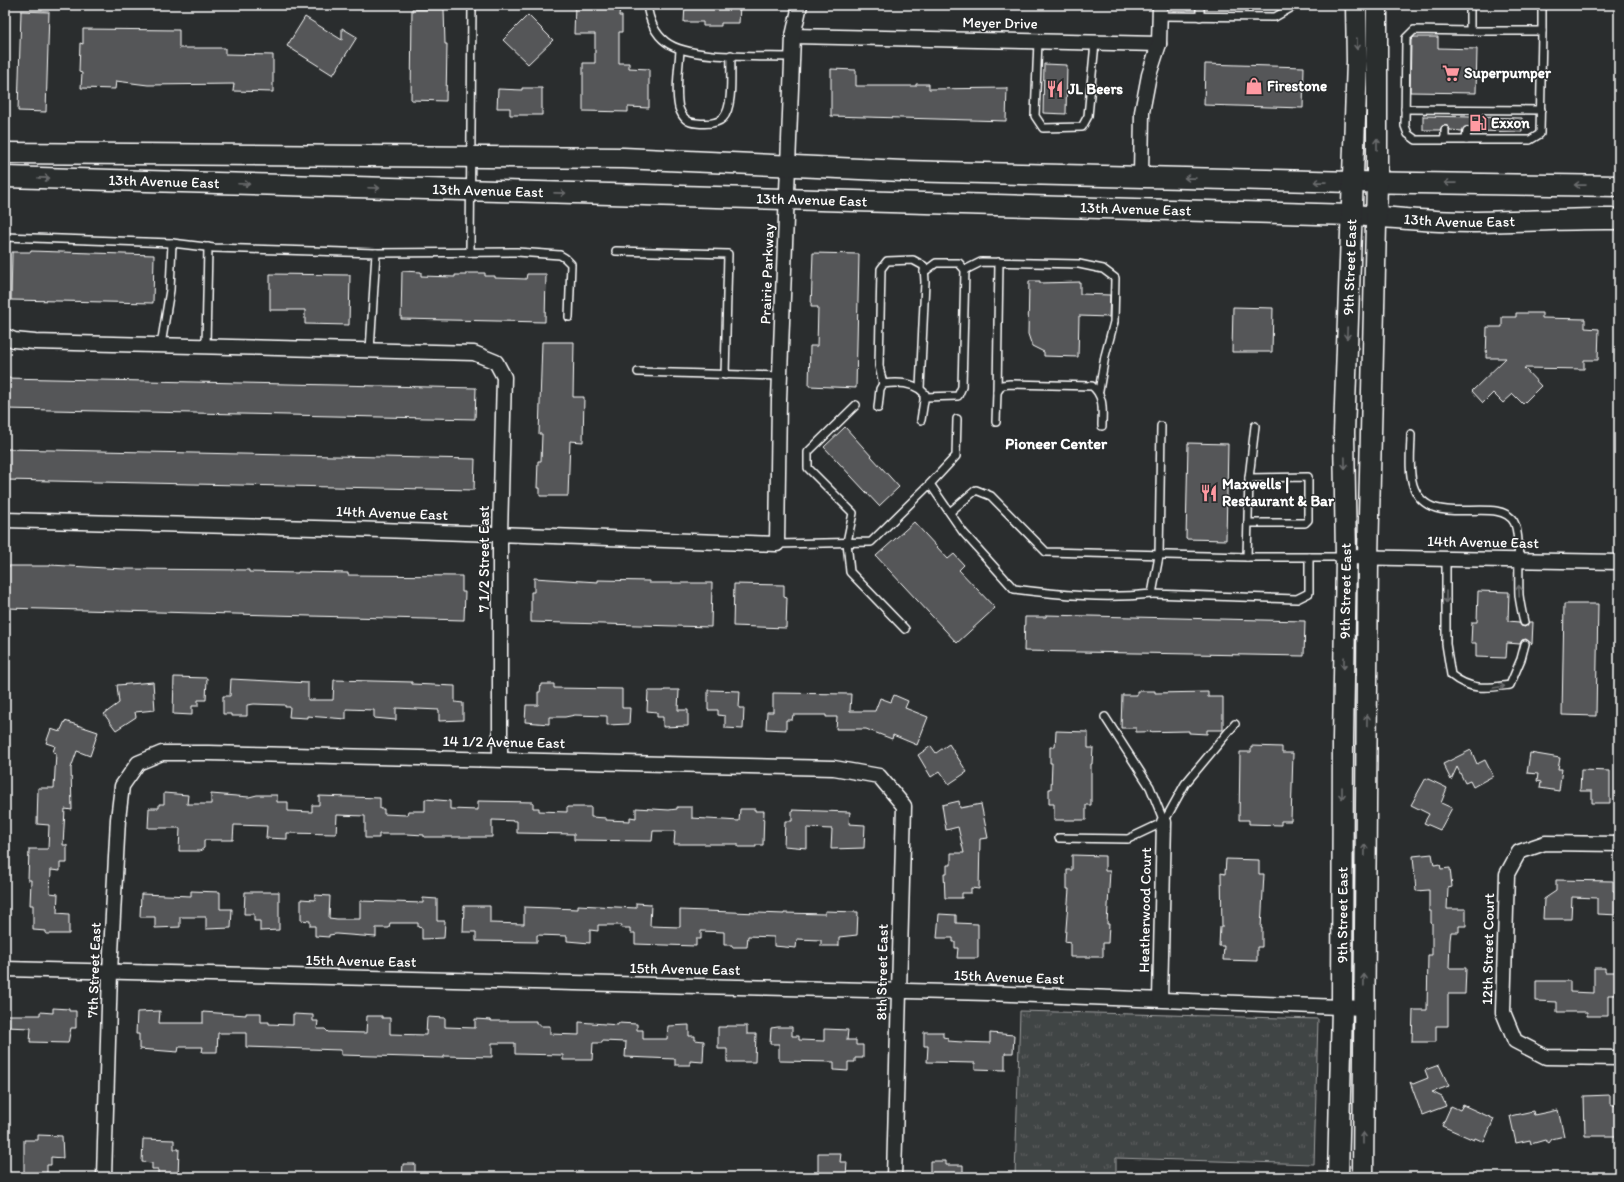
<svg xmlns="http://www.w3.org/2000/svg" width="1624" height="1182" viewBox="0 0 1624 1182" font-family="Itim,sans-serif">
	<defs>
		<pattern id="grass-tufts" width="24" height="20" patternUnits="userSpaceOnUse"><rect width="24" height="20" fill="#414445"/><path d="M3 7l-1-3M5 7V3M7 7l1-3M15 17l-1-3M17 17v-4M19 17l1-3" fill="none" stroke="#5e6061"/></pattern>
	</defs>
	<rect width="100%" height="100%" fill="#2a2d2e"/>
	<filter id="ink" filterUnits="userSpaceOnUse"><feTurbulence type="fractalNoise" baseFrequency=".025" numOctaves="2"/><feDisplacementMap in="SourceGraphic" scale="8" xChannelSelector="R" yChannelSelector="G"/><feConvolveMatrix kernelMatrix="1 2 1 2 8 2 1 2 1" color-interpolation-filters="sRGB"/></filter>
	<g filter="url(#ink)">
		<polygon fill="url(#grass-tufts)" stroke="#a0a2a2" points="1020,1011 1318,1019 1314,1164 1116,1158 1116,1177 1015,1177"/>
		<g fill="#555758" stroke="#fff">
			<polygon points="575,5 620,5 619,16 622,16 622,32 619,32 619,63 629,63 629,68 649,69 649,108 628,107 628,112 583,111 583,63 595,63 595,34 574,34"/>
			<polygon points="685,5 740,5 739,23 721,23 721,26 703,26 703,22 684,22"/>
			<polygon points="412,9 444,9 445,44 447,44 446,101 411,100"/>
			<polygon points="21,11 49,12 46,112 18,111"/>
			<polygon points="528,15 553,40 528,64 503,40"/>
			<polygon points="305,17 342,40 342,28 357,37 333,75 287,46"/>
			<polygon points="83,29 179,30 179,48 225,48 225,54 273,55 273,92 233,91 234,84 148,85 116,81 115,89 81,88 82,73 79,72 80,43 83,44"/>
			<polygon points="1414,37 1438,37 1438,48 1477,49 1476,93 1410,92 1411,40"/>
			<polygon points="1044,64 1067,65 1066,114 1043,113"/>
			<polygon points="1205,64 1304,67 1303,108 1204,105"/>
			<polygon points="831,69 856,70 856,86 916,86 916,84 929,84 929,89 1007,88 1006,121 831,116"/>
			<polygon points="522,88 542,88 542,115 510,115 510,108 497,108 498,89 522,90"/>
			<polygon points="1423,116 1522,118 1522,132 1472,131 1467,126 1462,131 1450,130 1449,127 1445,125 1442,126 1440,130 1423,130"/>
			<polygon points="31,251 154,255 153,303 11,300 12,252 31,252"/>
			<polygon points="813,253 859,254 856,388 809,386 810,346 817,346 818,307 811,307"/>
			<polygon points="402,271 421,272 421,276 455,277 455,275 466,275 466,273 485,273 485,276 495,276 495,278 526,279 527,274 546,274 545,322 401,319"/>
			<polygon points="270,274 350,275 349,325 305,324 305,310 270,310"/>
			<polygon points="1029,281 1040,281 1040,283 1080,282 1080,294 1110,295 1109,317 1079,316 1078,357 1044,356 1044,352 1032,346 1028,334"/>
			<polygon points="1233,307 1273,308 1272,352 1232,352"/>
			<polygon points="1516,313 1542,313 1542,318 1585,319 1585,328 1599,329 1598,360 1584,360 1584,369 1524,368 1541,386 1523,404 1513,394 1503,403 1493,393 1483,403 1472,391 1506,358 1486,358 1487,327 1502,327 1502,317 1516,317"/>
			<polygon points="542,342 574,342 573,397 584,397 583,442 570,441 568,496 540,496 540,488 537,488 538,461 541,461 542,434 539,434"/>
			<polygon points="5,378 476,388 475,419 5,409"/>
			<polygon points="845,427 899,487 879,506 824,447"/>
			<polygon points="1188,443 1228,444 1226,540 1186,539"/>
			<polygon points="5,449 475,459 474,490 5,480"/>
			<polygon points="914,522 948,559 954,554 964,565 959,570 995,608 957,643 876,556"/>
			<polygon points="50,565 124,569 249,570 249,572 298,573 298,572 348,573 348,575 462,576 462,592 465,592 464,620 5,608 5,566 50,566"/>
			<polygon points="534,578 598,582 598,580 649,581 649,583 712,583 711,627 531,622 531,592 534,592"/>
			<polygon points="734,584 784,585 784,597 787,598 786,628 733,626"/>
			<polygon points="1478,591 1509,592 1508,621 1519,622 1521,626 1525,627 1529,622 1533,622 1532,644 1526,639 1522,640 1520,644 1507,643 1506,658 1476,657 1476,643 1471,643 1472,622 1477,622"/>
			<polygon points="1564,604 1598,604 1596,716 1562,715"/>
			<polygon points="1046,615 1305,621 1304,656 1024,651 1025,617 1046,617"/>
			<polygon points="174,677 207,678 206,700 198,700 198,706 192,706 192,715 173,714"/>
			<polygon points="231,679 308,683 308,700 333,700 334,680 412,682 412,684 455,686 455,702 463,703 463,720 439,721 439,710 396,708 396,720 374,718 374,710 346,709 346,719 307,716 307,718 289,717 290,707 285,707 285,705 254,704 247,705 247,716 231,716 231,714 223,714 223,696 230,696"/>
			<polygon points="153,682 155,710 135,712 136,717 116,730 104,714 119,703 117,685"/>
			<polygon points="541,684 554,684 554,688 622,689 622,708 630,708 629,724 607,725 607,716 575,715 565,717 549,717 549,724 525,722 526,705 538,705 538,692 540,692"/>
			<polygon points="664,690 679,690 678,710 688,710 688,726 663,727 663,717 657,717 657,712 647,711 648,691 664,691"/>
			<polygon points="708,690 740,691 739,708 744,708 743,729 725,728 725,716 718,715 718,710 708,710"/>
			<polygon points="1137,691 1155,691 1155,693 1208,692 1208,697 1223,697 1223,730 1207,730 1207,734 1189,733 1189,731 1136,732 1136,728 1121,728 1122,695 1137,695"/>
			<polygon points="773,693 851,694 850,711 875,711 880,698 891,702 894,695 908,701 905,708 928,717 917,745 893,735 892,739 866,729 836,729 837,717 826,717 826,715 793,715 792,720 786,720 786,730 766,729 767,712 773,712"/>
			<polygon points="65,721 98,732 90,756 77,751 71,768 72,810 65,809 63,845 67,845 67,863 60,863 60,871 51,870 50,893 58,894 57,913 69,914 69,934 46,934 46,931 33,930 33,905 30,905 31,880 28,880 29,849 48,849 49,825 37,824 38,788 54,788 56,753 53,752 55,746 46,743 51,729 60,732"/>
			<polygon points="1056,731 1088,732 1088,748 1093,748 1092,764 1091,764 1091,805 1086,805 1086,820 1054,820 1054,804 1049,804 1049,789 1051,789 1052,763 1050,763 1050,747 1055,747"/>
			<polygon points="949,744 967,772 949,784 940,771 931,777 918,755 931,746 936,753"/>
			<polygon points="1251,746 1282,747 1282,753 1293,753 1291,821 1281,821 1281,825 1249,824 1249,820 1239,820 1240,752 1251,752"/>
			<polygon points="1471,750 1477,764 1485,760 1493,776 1473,787 1470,781 1465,783 1457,767 1451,780 1443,764"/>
			<polygon points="1530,753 1560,758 1558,769 1562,769 1559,791 1540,788 1541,782 1537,781 1538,774 1527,773"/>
			<polygon points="1581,770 1610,771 1610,803 1592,803 1592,791 1580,791"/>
			<polygon points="1426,778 1447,788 1441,803 1452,808 1440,830 1424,823 1429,814 1411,805"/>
			<polygon points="164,793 188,795 187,804 211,804 211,794 249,797 257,795 277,795 277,802 288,802 288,811 312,812 312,805 319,805 319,796 380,798 380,809 384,809 384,814 407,815 408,811 425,811 425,799 450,801 450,809 478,810 478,801 533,802 533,808 539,808 539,811 567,812 567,807 591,807 591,817 606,818 606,820 630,821 630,817 636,818 636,808 669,810 677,809 677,807 692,807 692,818 739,821 740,809 755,809 755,811 764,811 763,845 756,845 756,847 738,847 738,844 674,844 675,831 653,831 652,841 574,840 574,834 517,833 517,821 492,820 492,837 424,837 424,835 407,834 379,834 379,838 365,838 365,816 337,815 336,834 287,833 287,839 266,838 267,826 234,825 233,840 204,840 204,848 200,851 179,851 180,828 148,828 149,808 159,808 159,804 164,804"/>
			<polygon points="959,801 960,808 981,804 988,838 980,839 979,889 971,888 971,893 962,893 962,898 945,898 944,873 947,873 947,865 951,865 951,853 964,853 958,827 946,830 942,805"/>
			<polygon points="792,810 850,812 849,824 865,825 864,848 831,849 832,829 807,828 807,848 784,846 785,821 792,821"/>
			<polygon points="1432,854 1434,865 1440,864 1441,869 1450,868 1452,887 1448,888 1447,909 1466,909 1466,926 1459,926 1459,932 1451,932 1450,940 1449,968 1466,968 1465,994 1448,994 1448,1026 1436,1026 1436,1042 1412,1042 1413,1010 1427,1010 1428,955 1432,955 1432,923 1431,923 1431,911 1429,911 1429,890 1416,891 1413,856"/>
			<polygon points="1072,855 1105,856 1105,871 1110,871 1107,924 1109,924 1108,943 1103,943 1103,957 1070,957 1070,943 1065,942 1069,889 1067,889 1067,870 1072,870"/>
			<polygon points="1226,859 1259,860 1259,874 1264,874 1261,928 1262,928 1262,947 1257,947 1257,961 1223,960 1224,946 1219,946 1220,927 1222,927 1221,873 1225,874"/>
			<polygon points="1556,880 1613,881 1613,891 1619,891 1619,915 1597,914 1597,898 1572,897 1571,919 1543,919 1544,899 1556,891"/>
			<polygon points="191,891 220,892 220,909 232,909 231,928 206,929 206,917 180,917 180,927 155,928 155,917 140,917 141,894 191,896"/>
			<polygon points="245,892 279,892 279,930 260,931 260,921 254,921 254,914 244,914"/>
			<polygon points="315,895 330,896 329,918 337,919 360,919 360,901 423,903 423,898 437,899 437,921 445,921 444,938 422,939 422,928 418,927 418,923 390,923 389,928 376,928 376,937 336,934 329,935 329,937 315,936 315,926 310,926 310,921 301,920 301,899 315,900"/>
			<polygon points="636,903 651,904 650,926 680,927 680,910 784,914 784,913 825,914 825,911 858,912 857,935 839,937 839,946 821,946 821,940 797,939 796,948 774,946 774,937 748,936 747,947 732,947 732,945 724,945 724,932 701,931 701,939 696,939 696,946 635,944 635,933 630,933 630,928 621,928 622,925 598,925 598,931 590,930 590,943 567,941 567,936 537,935 537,942 476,941 476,932 463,932 464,906 490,906 490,923 524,924 524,907 578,909 578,905 636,908"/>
			<polygon points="939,914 956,915 956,923 978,924 978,958 957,958 958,948 955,948 955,942 953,942 953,938 937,938"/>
			<polygon points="1594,968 1605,968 1605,972 1619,972 1619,995 1608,995 1608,1016 1587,1016 1587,1012 1557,1012 1557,1002 1536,1001 1536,981 1570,981 1570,992 1594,993"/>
			<polygon points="53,1008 69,1009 69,1011 76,1011 76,1028 71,1028 68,1043 30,1042 31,1028 5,1027 5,1015 40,1015 40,1012 53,1013"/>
			<polygon points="160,1011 159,1023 203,1023 203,1012 246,1015 246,1013 261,1013 261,1022 269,1022 269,1024 293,1025 293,1014 313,1015 313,1021 318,1021 317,1029 325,1029 328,1032 366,1033 367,1016 382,1016 382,1018 390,1018 390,1034 426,1035 427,1017 445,1018 445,1027 475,1028 475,1019 491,1020 491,1021 536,1021 536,1024 540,1024 540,1026 550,1026 550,1034 579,1035 579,1022 618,1025 618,1023 637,1024 637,1030 643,1030 643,1039 667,1039 668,1026 689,1025 689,1036 695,1036 695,1040 704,1041 703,1062 690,1061 690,1065 675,1065 675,1059 625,1057 626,1042 602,1041 602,1043 593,1043 592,1060 563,1060 563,1055 515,1054 515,1043 492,1043 492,1057 444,1056 444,1058 341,1055 341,1050 246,1047 246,1033 218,1033 217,1052 202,1052 203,1047 179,1047 178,1052 139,1049 139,1034 136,1034 137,1012"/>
			<polygon points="726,1026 747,1026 747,1034 756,1034 755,1062 727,1062 727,1049 718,1049 718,1027 726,1027"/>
			<polygon points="778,1027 792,1027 792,1036 799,1036 799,1040 824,1041 824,1029 848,1030 847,1040 856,1040 856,1045 863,1045 863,1058 855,1058 855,1062 848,1062 848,1071 834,1070 834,1062 779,1061 779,1044 770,1044 771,1028"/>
			<polygon points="924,1032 943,1032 943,1037 948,1038 948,1041 962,1042 990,1043 990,1033 1014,1035 1013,1053 1005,1053 1005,1070 975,1069 975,1063 927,1062 928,1046 924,1046"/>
			<polygon points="1439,1065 1449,1086 1432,1092 1442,1097 1446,1106 1422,1115 1410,1082 1413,1084 1428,1078 1425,1070"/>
			<polygon points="1610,1095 1610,1104 1619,1107 1619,1136 1585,1136 1584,1096"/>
			<polygon points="1463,1105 1494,1119 1484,1142 1475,1138 1474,1140 1442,1126 1451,1106 1460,1110"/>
			<polygon points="1558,1110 1564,1136 1552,1139 1549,1143 1545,1140 1531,1144 1530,1140 1516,1143 1510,1116 1533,1111 1534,1115"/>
			<polygon points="38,1135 62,1136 63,1158 51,1157 51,1165 47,1165 47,1174 24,1173 24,1140 38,1140"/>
			<polygon points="143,1139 174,1140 174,1149 179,1149 178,1177 158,1177 158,1169 152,1169 152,1163 142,1162"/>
			<polygon points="818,1153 841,1153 840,1162 847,1162 846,1177 818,1177"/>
			<polygon points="930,1161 946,1161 946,1165 963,1165 963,1177 930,1177"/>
			<polygon points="403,1164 415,1164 415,1177 402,1177"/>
		</g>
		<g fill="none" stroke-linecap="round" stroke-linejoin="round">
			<g stroke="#fff" stroke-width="10">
				<g id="service">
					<path d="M647,5C649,19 654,33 666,42C689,60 762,56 792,57"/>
					<polyline points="1470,5 1470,31 1542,31 1542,5"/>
					<polyline points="1159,16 1275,17 1296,5"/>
					<polyline points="1200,17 1200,5"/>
					<polyline points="1470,31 1414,30 1406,38 1405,126 1408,134 1416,140 1530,140 1540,134 1542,31"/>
					<polyline points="1038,41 1035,116 1043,128 1082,127 1088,116 1095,43"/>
					<path d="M680,50C679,68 675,90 679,108C682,117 687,123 696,123C704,124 717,124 723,118C734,107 730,70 731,55"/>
					<polyline points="1405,109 1541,110"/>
					<polyline points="1445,130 1445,140"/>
					<polyline points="1466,140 1467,131"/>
					<polyline points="5,237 172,243 214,248 376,253 370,350"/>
					<polyline points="616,251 728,254 725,375"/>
					<polyline points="470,252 472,5"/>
					<polyline points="376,253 517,252 560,255 565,258 571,264 569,317"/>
					<polyline points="965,270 981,262 1079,264 1103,269 1115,278 1114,322 1105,356 1099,391"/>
					<polyline points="924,272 936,263 959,263 965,270 962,387 958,396 924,397"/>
					<polyline points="161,345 170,290 172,243"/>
					<polyline points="206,346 208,247"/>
					<polyline points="638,372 780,376"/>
					<polyline points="883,384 879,366 881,269 887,261 913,260 924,266 925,282 920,388"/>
					<polyline points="997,392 999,262"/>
					<polyline points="856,405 808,452 808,468 853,513 847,542 850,572 905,629"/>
					<path d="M878,408L880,389L883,384C897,382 915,382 925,394L921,420"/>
					<path d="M996,422L997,392L1002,385L1010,384L1092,386C1105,396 1102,412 1102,426"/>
					<path d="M1411,434C1411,450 1408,469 1413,485C1428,533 1498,493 1514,522C1521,534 1518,579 1519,595C1520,604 1522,613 1524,622"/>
					<path d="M930,484L963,532L1014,589C1060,595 1106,599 1152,594L1159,556L1161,426"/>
					<polyline points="950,512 976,490 991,496 1046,552 1247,557 1344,557"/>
					<polyline points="1248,523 1305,523 1308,520 1308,477 1249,478"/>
					<polyline points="777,544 871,542 930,484 956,456 957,419"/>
					<polyline points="1247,557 1249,478 1255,426"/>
					<path d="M1446,558V644L1451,675C1471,691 1487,688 1510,685L1521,659L1525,644"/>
					<polyline points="1152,594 1297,599 1309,593 1309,557"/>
					<polyline points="1105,717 1150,787 1164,822"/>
					<polyline points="1059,838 1128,839 1164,822 1185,784 1235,724"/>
				</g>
			</g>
			<g stroke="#fff" stroke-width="17">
				<g id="minor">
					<polyline points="793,36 1159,44"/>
					<polyline points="1141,177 1142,112 1149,75 1159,44 1160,5"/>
					<polyline points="5,336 14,340 35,342 474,353 496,362 504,377 500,534 500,759"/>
					<polyline points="5,520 352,529 777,544 779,400 793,36 800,5"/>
					<polyline points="1346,557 1619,562"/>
					<polyline points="1619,844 1545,843 1519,852 1507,874 1503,1012 1515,1041 1546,1057 1619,1058"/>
					<polyline points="5,969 988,993 1364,1008"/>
					<polyline points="1160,999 1164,822"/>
					<polyline points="104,1177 110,972 118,819 122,786 138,763 162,753 208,753 834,768 879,776 904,806 894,1177"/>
				</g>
			</g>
			<g stroke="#fff" stroke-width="23">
				<g id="secondary">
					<polyline points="5,153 623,158 903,171 1352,182 1619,186"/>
					<path id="s1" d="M5,177L1351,215C1391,217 1430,222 1470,222C1519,222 1569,218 1619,219"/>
					<path id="s2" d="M1338,1177L1342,1007L1343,739L1346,557L1344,433L1357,61L1356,5"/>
					<polyline points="1363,1177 1368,558 1377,183 1377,5"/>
				</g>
			</g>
			<use href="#service" stroke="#2a2d2e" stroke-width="7"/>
			<use href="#minor" stroke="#2a2d2e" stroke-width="14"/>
			<use href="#secondary" stroke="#2a2d2e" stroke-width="20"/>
		</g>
		<defs><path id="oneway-shaft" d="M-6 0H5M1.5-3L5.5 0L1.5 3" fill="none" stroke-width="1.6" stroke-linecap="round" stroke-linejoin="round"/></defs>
		<g stroke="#6a6c6d">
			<use href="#oneway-shaft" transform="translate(1357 44) rotate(89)"/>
			<use href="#oneway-shaft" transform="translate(1377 144) rotate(-90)"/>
			<use href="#oneway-shaft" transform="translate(44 178) rotate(1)"/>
			<use href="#oneway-shaft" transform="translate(1190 178) rotate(-179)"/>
			<use href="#oneway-shaft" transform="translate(1320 182) rotate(-179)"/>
			<use href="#oneway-shaft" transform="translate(1450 183) rotate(-179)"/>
			<use href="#oneway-shaft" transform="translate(244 184) rotate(2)"/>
			<use href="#oneway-shaft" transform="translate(1580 185) rotate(-179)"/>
			<use href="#oneway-shaft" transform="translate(374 188) rotate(2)"/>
			<use href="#oneway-shaft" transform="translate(560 193) rotate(1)"/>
			<use href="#oneway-shaft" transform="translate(1347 333) rotate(92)"/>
			<use href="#oneway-shaft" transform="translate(1345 463) rotate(89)"/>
			<use href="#oneway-shaft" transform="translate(1519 591) rotate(-92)"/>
			<use href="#oneway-shaft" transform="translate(1446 597) rotate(90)"/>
			<use href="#oneway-shaft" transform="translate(1344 663) rotate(91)"/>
			<use href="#oneway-shaft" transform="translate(1499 687) rotate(-9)"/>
			<use href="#oneway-shaft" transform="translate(1367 720) rotate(-89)"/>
			<use href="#oneway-shaft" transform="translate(1342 793) rotate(90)"/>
			<use href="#oneway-shaft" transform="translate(1365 850) rotate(-89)"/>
			<use href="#oneway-shaft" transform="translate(1364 980) rotate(-89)"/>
			<use href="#oneway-shaft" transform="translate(1363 1138) rotate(-90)"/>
		</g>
	</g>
	<defs>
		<g id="supermarket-bare" transform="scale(1.38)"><path d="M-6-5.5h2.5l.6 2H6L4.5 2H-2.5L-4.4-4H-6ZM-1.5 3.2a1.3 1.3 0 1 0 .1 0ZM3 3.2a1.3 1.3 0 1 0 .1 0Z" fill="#ff9aa2" stroke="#2a2d2e" stroke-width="2.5" paint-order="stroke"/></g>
		<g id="shop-bare" transform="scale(1.38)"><path d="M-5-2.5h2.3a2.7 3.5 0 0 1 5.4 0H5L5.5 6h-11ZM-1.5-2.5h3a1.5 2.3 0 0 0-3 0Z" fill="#ff9aa2" stroke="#2a2d2e" stroke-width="2.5" paint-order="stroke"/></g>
		<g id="restaurant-bare" transform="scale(1.38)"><path d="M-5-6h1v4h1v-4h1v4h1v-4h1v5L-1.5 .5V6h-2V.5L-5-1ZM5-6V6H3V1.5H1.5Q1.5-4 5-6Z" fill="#ff9aa2" stroke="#2a2d2e" stroke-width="2.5" paint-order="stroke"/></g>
		<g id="fuel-bare" transform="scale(1.38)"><path d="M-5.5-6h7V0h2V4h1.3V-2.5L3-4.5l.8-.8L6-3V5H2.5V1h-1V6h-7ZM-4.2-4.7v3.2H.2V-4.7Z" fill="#ff9aa2" stroke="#2a2d2e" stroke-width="2.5" paint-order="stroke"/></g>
	</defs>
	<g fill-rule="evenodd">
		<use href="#supermarket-bare" x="1451" y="73"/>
		<use href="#shop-bare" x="1254" y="86"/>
		<use href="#restaurant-bare" x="1055" y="89"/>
		<use href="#fuel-bare" x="1478" y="123"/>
		<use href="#restaurant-bare" x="1209" y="493"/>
	</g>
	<g text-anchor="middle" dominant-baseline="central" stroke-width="3" stroke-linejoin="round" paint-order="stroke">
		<g font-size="15" fill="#fff" stroke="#2a2d2e">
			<text transform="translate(1000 23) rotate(1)">Meyer Drive</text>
			<text stroke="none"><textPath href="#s1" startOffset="159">13th Avenue East</textPath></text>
			<text stroke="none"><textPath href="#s1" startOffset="483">13th Avenue East</textPath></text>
			<text stroke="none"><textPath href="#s1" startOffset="807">13th Avenue East</textPath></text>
			<text stroke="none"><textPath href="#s1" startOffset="1131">13th Avenue East</textPath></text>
			<text stroke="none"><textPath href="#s1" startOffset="1455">13th Avenue East</textPath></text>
			<text stroke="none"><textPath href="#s2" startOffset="910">9th Street East</textPath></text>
			<text transform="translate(767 274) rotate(-88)">Prairie Parkway</text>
			<text transform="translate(392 513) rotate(2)">14th Avenue East</text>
			<text transform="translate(1483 542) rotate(1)">14th Avenue East</text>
			<text transform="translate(484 559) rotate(-90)">7 1/2 Street East</text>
			<text stroke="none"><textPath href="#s2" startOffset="586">9th Street East</textPath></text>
			<text transform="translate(504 742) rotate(1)">14 1/2 Avenue East</text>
			<text transform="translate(1145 910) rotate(-89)">Heatherwood Court</text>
			<text stroke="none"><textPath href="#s2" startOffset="262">9th Street East</textPath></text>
			<text transform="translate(1488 949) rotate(-89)">12th Street Court</text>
			<text transform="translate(361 961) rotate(1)">15th Avenue East</text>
			<text transform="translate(685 969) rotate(1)">15th Avenue East</text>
			<text transform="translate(94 970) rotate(-88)">7th Street East</text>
			<text transform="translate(882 972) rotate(-89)">8th Street East</text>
			<text transform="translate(1009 977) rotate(2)">15th Avenue East</text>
		</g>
		<g font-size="15" font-weight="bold" fill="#fff" stroke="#2a2d2e" text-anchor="start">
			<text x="1464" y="73">Superpumper</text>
			<text x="1267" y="86">Firestone</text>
			<text x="1068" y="89">JL Beers</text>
			<text x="1491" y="123">Exxon</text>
			<text x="1222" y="484">Maxwells |<tspan x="1222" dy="17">Restaurant &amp; Bar</tspan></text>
		</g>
		<g font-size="16" font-weight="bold" fill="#fff" stroke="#2a2d2e">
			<text x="1056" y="443">Pioneer Center</text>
		</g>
	</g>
	<rect width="1624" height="1182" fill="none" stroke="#2a2d2e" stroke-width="20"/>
	<rect x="10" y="10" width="1604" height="1162" fill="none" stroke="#fff" stroke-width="1.5" filter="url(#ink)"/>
</svg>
